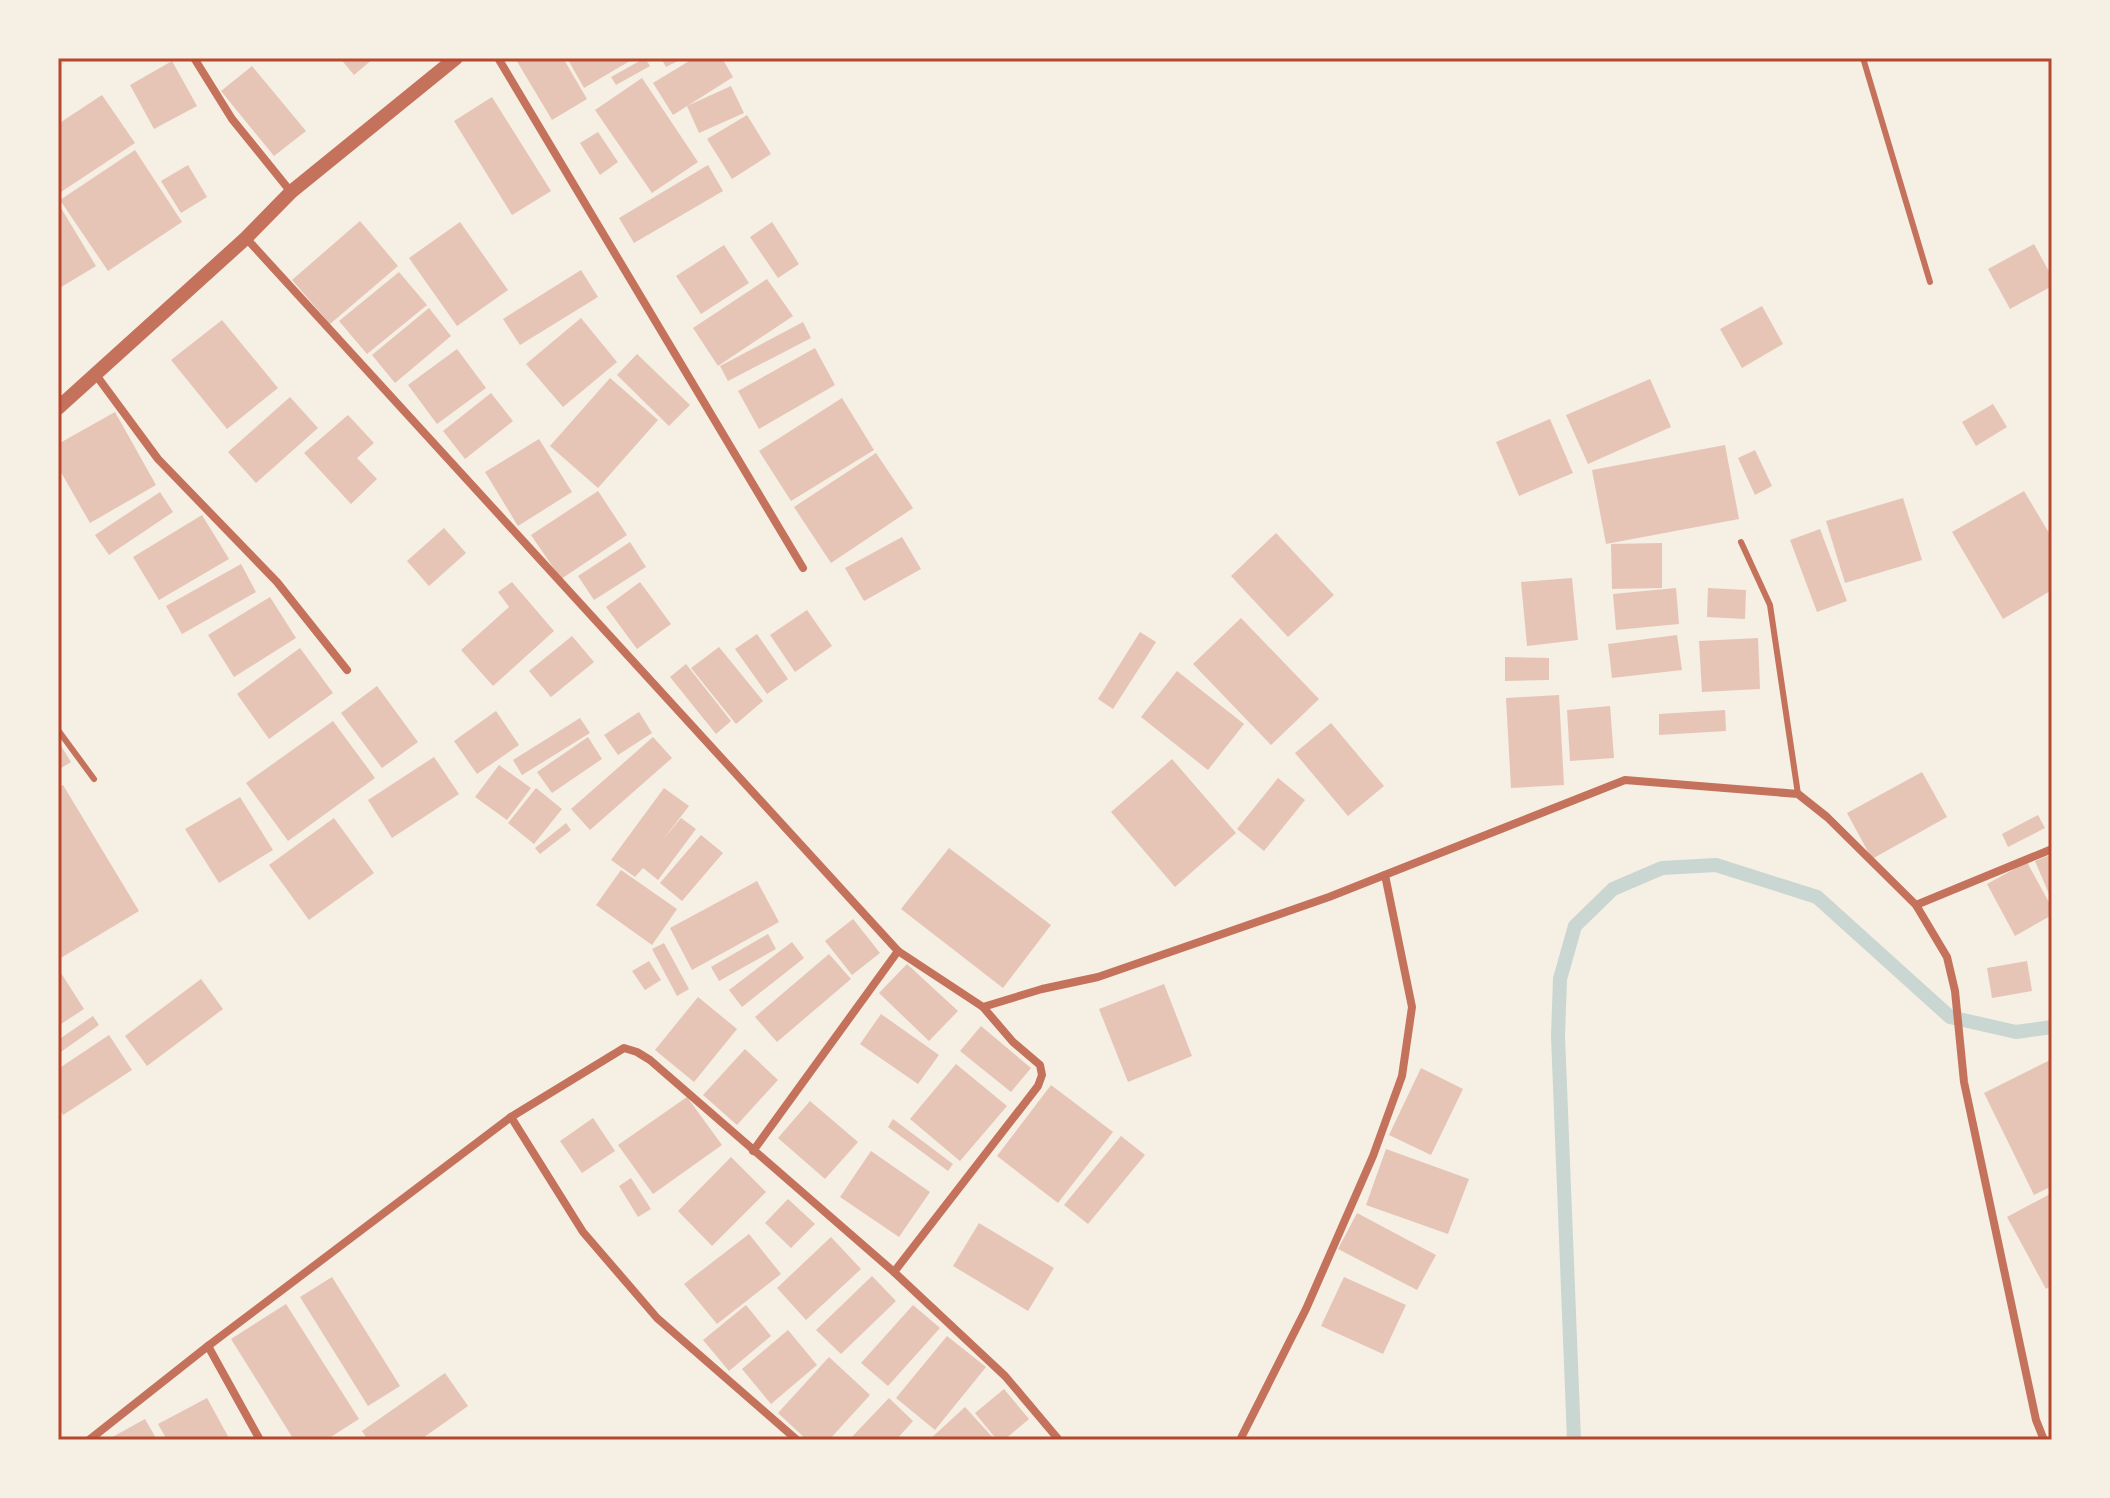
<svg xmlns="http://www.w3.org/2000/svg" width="2110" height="1498" viewBox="0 0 2110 1498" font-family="'Nunito Sans',sans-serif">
	<rect width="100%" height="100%" fill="#f6efe4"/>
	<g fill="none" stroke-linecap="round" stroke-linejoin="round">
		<polyline stroke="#c9d6d2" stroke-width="14" points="1574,1440 1558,1036 1560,979 1575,926 1613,889 1662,868 1716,865 1817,897 1950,1017 2016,1032 2052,1027"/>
	</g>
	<g fill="#e6c5b7">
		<polygon points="340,58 374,58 354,75"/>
		<polygon points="515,58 563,58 587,99 552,120"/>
		<polygon points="567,58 635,58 584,88"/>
		<polygon points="645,58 650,66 616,85 611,77"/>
		<polygon points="661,58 684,58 666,67"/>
		<polygon points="694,58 722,58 733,77 673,115 653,83"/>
		<polygon points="172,61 197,106 154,129 130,85"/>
		<polygon points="252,66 306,131 274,156 221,91"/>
		<polygon points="642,78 698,162 652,193 595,110"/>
		<polygon points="731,86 744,113 699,133 687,106"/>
		<polygon points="102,95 135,143 58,194 58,124"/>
		<polygon points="492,97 551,191 512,215 454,121"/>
		<polygon points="747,115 771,154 732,179 707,139"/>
		<polygon points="598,132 618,162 600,175 580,143"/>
		<polygon points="135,150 182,222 108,271 60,200"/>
		<polygon points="188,165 207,197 181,213 161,181"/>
		<polygon points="708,165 723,191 634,243 619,218"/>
		<polygon points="58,203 96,266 58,289"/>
		<polygon points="360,221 398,266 330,324 292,280"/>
		<polygon points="460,222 508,290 457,326 409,258"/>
		<polygon points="772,222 799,264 778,278 750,237"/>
		<polygon points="2034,244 2052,277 2052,286 2010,309 1988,269"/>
		<polygon points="724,245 749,283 701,314 676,276"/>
		<polygon points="581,270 598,297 520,345 503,319"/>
		<polygon points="399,272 427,305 367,354 339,321"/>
		<polygon points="767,279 793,316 718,366 693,328"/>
		<polygon points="1762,306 1783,344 1742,368 1720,329"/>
		<polygon points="429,308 451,336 395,383 372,355"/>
		<polygon points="581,318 617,362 563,407 526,364"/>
		<polygon points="222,320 278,388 227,429 171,360"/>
		<polygon points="803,322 811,338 728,381 720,366"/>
		<polygon points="815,348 835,385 759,429 738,391"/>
		<polygon points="457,349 486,388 437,424 408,385"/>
		<polygon points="637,354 690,405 669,426 617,375"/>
		<polygon points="610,378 658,420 598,488 550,446"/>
		<polygon points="1650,379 1671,427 1588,464 1566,415"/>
		<polygon points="491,393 513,421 465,459 443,431"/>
		<polygon points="290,397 318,428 256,483 228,452"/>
		<polygon points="842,398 874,450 791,501 759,451"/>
		<polygon points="1993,404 2007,427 1976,446 1962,422"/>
		<polygon points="115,412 156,485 90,523 58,467 58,444"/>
		<polygon points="348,415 374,443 357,458 377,479 351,504 304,453"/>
		<polygon points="1550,419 1573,473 1519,496 1496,442"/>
		<polygon points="539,439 572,492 518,526 485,472"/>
		<polygon points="1725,445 1739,519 1606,544 1592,470"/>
		<polygon points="1755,450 1772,486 1755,495 1738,458"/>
		<polygon points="876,453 913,508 831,563 794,507"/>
		<polygon points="598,491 627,535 561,579 531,535"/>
		<polygon points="2024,491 2052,538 2052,590 2003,619 1952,532"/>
		<polygon points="160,492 173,512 109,555 95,535"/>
		<polygon points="1903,498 1922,560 1845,583 1826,521"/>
		<polygon points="202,515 229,559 159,600 133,557"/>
		<polygon points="444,528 466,553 429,586 407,561"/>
		<polygon points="1820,529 1847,601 1817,612 1790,540"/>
		<polygon points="1276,533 1334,595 1288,637 1231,576"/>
		<polygon points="902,537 921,569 864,601 845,568"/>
		<polygon points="630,542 646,567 594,600 578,576"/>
		<polygon points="1662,543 1662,588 1612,589 1611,544"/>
		<polygon points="241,564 256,592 182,634 166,606"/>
		<polygon points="1572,578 1578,640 1527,646 1521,582"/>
		<polygon points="512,582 554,631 493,686 461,650 509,607 498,592"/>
		<polygon points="640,582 671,624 637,649 606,607"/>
		<polygon points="1676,588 1679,624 1616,630 1613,594"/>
		<polygon points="1708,588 1746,590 1745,619 1707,617"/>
		<polygon points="270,597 296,638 234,677 208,635"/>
		<polygon points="807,610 832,646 795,672 770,635"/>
		<polygon points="1241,618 1319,699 1271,745 1193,664"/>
		<polygon points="1140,632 1156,642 1113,709 1098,699"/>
		<polygon points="757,634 788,679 767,694 735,649"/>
		<polygon points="1677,635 1682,670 1612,678 1608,644"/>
		<polygon points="572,636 594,662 551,697 529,671"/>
		<polygon points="1758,638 1760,689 1702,692 1699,641"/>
		<polygon points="719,647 763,701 736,724 691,668"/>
		<polygon points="300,648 333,693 269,739 237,694"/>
		<polygon points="1505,657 1549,658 1549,680 1505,681"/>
		<polygon points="686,664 731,721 716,734 670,677"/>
		<polygon points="1177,671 1244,724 1208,770 1141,717"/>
		<polygon points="377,686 418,742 382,768 341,713"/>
		<polygon points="1559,695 1564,785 1511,788 1506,698"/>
		<polygon points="1610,706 1614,758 1570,761 1567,710"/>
		<polygon points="1725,710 1726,731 1659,735 1659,714"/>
		<polygon points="496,711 519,745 477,774 454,741"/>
		<polygon points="639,712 652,733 618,755 604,735"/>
		<polygon points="580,718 590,733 522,775 513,760"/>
		<polygon points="333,721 375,778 288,841 246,783"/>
		<polygon points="1331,723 1384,786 1348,816 1295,753"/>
		<polygon points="588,737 602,759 552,793 537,772"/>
		<polygon points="653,737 672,758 590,830 571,809"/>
		<polygon points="58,741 71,762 58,770"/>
		<polygon points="434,757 459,794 392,838 368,800"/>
		<polygon points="1172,759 1236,833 1175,887 1111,812"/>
		<polygon points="499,765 531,788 507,820 475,797"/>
		<polygon points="1922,772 1947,817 1872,859 1847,813"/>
		<polygon points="1278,778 1305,800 1264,851 1237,829"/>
		<polygon points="63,785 139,911 59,959 58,788"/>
		<polygon points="536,788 562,809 534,844 508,823"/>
		<polygon points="664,788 689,806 662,841 681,818 696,829 658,880 643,868 635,877 611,860"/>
		<polygon points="240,797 273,850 219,883 185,829"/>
		<polygon points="2038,815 2045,828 2008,847 2002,834"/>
		<polygon points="334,818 374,873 309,920 269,865"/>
		<polygon points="566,823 571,830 540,854 535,848"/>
		<polygon points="701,835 723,853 682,901 660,883"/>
		<polygon points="949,848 1051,925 1003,988 901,909"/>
		<polygon points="2052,854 2052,901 2035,861"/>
		<polygon points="2027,862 2052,908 2052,915 2015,936 1987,884"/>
		<polygon points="621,870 677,909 652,945 596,905"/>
		<polygon points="757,881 779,922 692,970 670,928"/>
		<polygon points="853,919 880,953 852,975 825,941"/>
		<polygon points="768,934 776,949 719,981 711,967"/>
		<polygon points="792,942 804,958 742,1007 729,990"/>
		<polygon points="664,943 689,989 677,996 652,949"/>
		<polygon points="829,954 851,979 777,1042 755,1017"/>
		<polygon points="649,961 661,980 645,990 632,971"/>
		<polygon points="2027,961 2032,991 1992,998 1987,968"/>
		<polygon points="907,964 958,1011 929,1041 879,993"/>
		<polygon points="61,973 84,1009 58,1026 58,975"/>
		<polygon points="201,979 223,1009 147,1066 125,1036"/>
		<polygon points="1164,984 1192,1056 1128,1082 1099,1009"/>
		<polygon points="698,997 737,1029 694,1082 655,1050"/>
		<polygon points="881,1014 939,1055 918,1084 860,1044"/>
		<polygon points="93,1016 99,1025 58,1054 58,1040"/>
		<polygon points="981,1026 1031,1068 1011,1092 960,1051"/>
		<polygon points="109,1035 132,1070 63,1115 58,1106 58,1069"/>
		<polygon points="745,1049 778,1080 737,1125 703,1095"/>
		<polygon points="2052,1059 2052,1186 2034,1195 1984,1093"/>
		<polygon points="956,1064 1007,1106 960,1161 910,1119"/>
		<polygon points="1421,1068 1463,1089 1431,1155 1389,1135"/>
		<polygon points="1051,1085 1113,1132 1058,1203 997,1156"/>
		<polygon points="687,1097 722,1145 653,1194 618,1145"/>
		<polygon points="810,1101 858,1142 825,1179 778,1138"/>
		<polygon points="593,1118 615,1151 582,1173 560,1141"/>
		<polygon points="893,1119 953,1164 948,1171 888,1127"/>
		<polygon points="1121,1136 1145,1155 1088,1224 1064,1205"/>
		<polygon points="1386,1149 1469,1179 1448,1234 1366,1205"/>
		<polygon points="871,1151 930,1192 899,1237 840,1197"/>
		<polygon points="731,1157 766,1192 712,1246 678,1211"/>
		<polygon points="631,1178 651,1209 638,1217 619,1186"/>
		<polygon points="2052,1193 2052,1285 2046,1289 2007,1217"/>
		<polygon points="788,1199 815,1224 791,1248 765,1223"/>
		<polygon points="1357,1213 1436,1255 1417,1290 1338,1249"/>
		<polygon points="979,1223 1054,1268 1028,1311 953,1266"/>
		<polygon points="749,1234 781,1274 717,1324 684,1284"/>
		<polygon points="831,1237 861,1269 806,1320 777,1288"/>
		<polygon points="872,1276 896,1301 841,1354 816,1330"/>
		<polygon points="332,1277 400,1386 368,1406 300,1297"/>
		<polygon points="1344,1277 1406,1305 1383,1354 1321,1326"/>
		<polygon points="286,1304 359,1419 326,1440 294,1440 231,1339"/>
		<polygon points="746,1305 771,1336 729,1371 703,1340"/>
		<polygon points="913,1305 940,1328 888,1386 861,1363"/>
		<polygon points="788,1330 817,1365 771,1404 742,1369"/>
		<polygon points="947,1336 986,1367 935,1430 896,1398"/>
		<polygon points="829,1357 870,1395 829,1440 807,1440 778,1413"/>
		<polygon points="445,1373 468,1406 420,1440 368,1440 362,1431"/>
		<polygon points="1004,1389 1029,1419 1004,1440 997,1440 975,1413"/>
		<polygon points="207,1398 230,1440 167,1440 158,1424"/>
		<polygon points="889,1398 913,1421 896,1440 849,1440"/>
		<polygon points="965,1407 995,1440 929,1440"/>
		<polygon points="145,1419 157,1440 107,1440"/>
	</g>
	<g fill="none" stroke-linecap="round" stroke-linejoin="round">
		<g stroke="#c5725c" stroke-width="6">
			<polyline points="1863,58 1930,282"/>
			<polyline points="1741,542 1770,605 1798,794"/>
			<polyline points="58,730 94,779"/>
		</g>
		<g stroke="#c5725c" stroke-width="8">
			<polyline points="194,58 232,119 291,192"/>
			<polyline points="498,58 803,568"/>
			<polyline points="246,238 898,951 983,1007 1042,989 1098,977 1329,897 1625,780 1798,794 1827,817 1916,905 1947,957 1955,991 1964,1082 2036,1420 2044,1440"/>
			<polyline points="96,375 158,459 277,582 347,670"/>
			<polyline points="1916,905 2052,849"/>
			<polyline points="511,1117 583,1232 657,1318 797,1440"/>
			<polyline points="753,1151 898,951"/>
			<polyline points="894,1272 1005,1376 1059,1440"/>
			<polyline points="208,1346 511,1117 624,1048 637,1052 650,1060 894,1272 1038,1086 1042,1075 1040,1065 1013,1042 983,1007"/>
			<polyline points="89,1440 208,1346 260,1440"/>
			<polyline points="1240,1440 1306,1309 1373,1156 1402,1076 1412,1007 1385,875"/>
		</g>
		<polyline stroke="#c5725c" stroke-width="14" points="58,408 246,238 291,192 456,58"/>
	</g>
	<rect width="2110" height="1498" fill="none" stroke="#f6efe4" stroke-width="120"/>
	<rect x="60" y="60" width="1990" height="1378" fill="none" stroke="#b5482f" stroke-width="3"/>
</svg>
